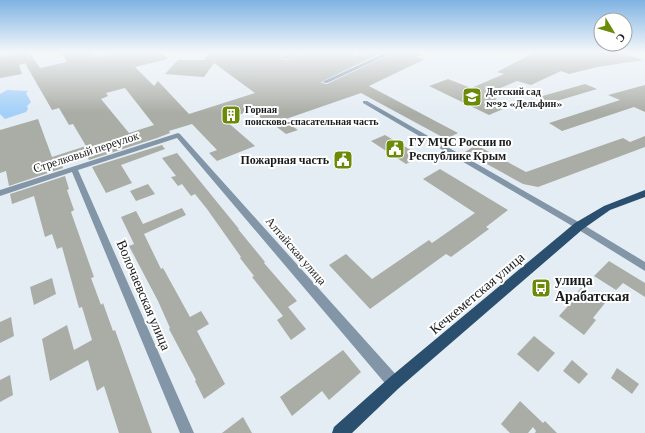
<svg xmlns="http://www.w3.org/2000/svg" width="645" height="433" viewBox="0 0 645 433" font-family="'Crimson Pro',serif">
	<rect width="100%" height="100%" fill="#e5edf4"/>
	<polygon fill="#a3d0f9" points="7,90 28,91 26,93 31,102 27,106 28,109 26,112 5,119 0,114 0,94"/>
	<g fill="#aaada5" fill-rule="evenodd">
		<path d="M20,52H29L40,68L67,62L61,52H94L95,57L117,52H160L168,59L135,67L154,86L158,81L189,114L255,93L214,63L204,77L165,74L178,60H204L210,52H290L281,58L286,60L302,52H354L355,56L366,52H383L321,82L322,83L327,84L395,52H426L416,57L425,59L369,86L458,133L446,139L361,93L283,120L298,130L286,134L265,118L262,119L252,110L225,120L255,146L217,161L209,153L217,150L192,124L169,131L170,133L157,138L89,160L87,156L62,164L63,168L9,186L6,171L0,173V130L38,119L52,157L86,146L73,124L69,125L59,108L52,110L25,63L19,65L22,74L0,78V57ZM125,88L154,125L129,133L101,99L108,96L106,93Z"/>
		<polygon points="535,52 618,52 643,60 597,67 569,74 561,71 531,85 517,81 486,94 497,99 489,103 503,109 489,115 429,86 448,79 471,88 504,74 497,72"/>
		<polygon points="585,84 597,89 550,103 539,97"/>
		<polygon points="645,85 645,112 634,107 562,131 549,123 620,100 608,95"/>
		<polygon points="385,135 421,156 406,164 371,141"/>
		<polygon points="645,136 645,147 538,187 523,184 465,152 476,145 526,172 623,138 630,142"/>
		<polygon points="162,145 165,149 121,165 132,183 106,193 92,167"/>
		<polygon points="177,153 239,229 238,229 265,262 264,263 297,301 288,307 306,329 291,340 277,320 283,316 252,277 254,276 240,258 241,257 207,209 195,194 191,196 182,184 178,186 171,177 176,176 162,158"/>
		<polygon points="440,169 508,210 486,227 489,229 451,257 446,254 370,309 329,265 346,254 372,279 429,240 432,243 475,213 423,179"/>
		<polygon points="65,176 69,189 67,190 74,210 71,212 94,277 91,278 101,305 103,303 113,331 115,330 152,433 119,433 104,386 97,391 88,360 50,381 42,339 67,325 74,350 92,340 82,307 79,308 62,247 57,249 52,234 45,237 34,196 12,204 10,194"/>
		<polygon points="148,184 155,194 136,201 130,191"/>
		<polygon points="182,208 186,215 144,234 161,269 163,268 190,317 201,311 209,324 197,331 225,384 204,399 195,381 196,380 169,329 170,328 158,301 129,246 134,244 121,217 136,211 143,224"/>
		<polygon points="609,261 645,283 645,297 623,283 616,290 594,276"/>
		<polygon points="52,278 56,294 34,305 30,287"/>
		<polygon points="581,288 605,303 593,318 596,320 584,335 559,316 576,297 574,296"/>
		<polygon points="11,317 14,336 0,343 0,322"/>
		<polygon points="534,336 555,353 538,372 517,354"/>
		<polygon points="343,350 361,372 329,400 322,391 292,416 280,397"/>
		<polygon points="572,360 588,374 579,384 563,371"/>
		<polygon points="617,368 639,384 632,394 611,378"/>
		<polygon points="10,375 13,395 0,402 0,380"/>
		<polygon points="520,401 543,423 545,421 557,433 535,433 536,431 533,427 528,433 510,433 501,424"/>
		<polygon points="243,417 252,433 222,433"/>
	</g>
	<g fill="none" stroke-linecap="round" stroke-linejoin="round">
		<g fill="#8296a8" fill-rule="evenodd">
			<polygon points="294,52 301,52 286,59 282,58"/>
			<polygon points="387,52 394,52 327,83 322,82"/>
			<polygon points="363,101 367,101 582,224 645,262 645,271 574,227 363,103"/>
			<polygon points="178,133 180,134 399,378 401,383 399,388 394,390 389,388 177,138 78,170 194,433 180,433 72,172 0,196 0,190"/>
		</g>
		<polygon fill="#2b4f6e" fill-rule="evenodd" points="645,190 645,197 610,210 583,229 399,388 352,433 332,433 334,427 389,378 575,223 604,206"/>
	</g>
	<linearGradient id="sky" x2="0" y2="1"><stop stop-color="#7fb3e3"/><stop offset="0.46" stop-color="#f3f7fa"/><stop offset="1" stop-color="#f3f7fa" stop-opacity="0"/></linearGradient>
	<rect width="645" height="113" fill="url(#sky)"/>
	<defs>
		<g id="school-square" transform="scale(1)"><rect x="-9" y="-9" width="18" height="18" rx="4" fill="#6b8a07" stroke="#fff"/><path d="M0-5L7-2L0 1L-7-2ZM-4 1L0 2.5L4 1V4Q0 6-4 4Z" fill="#fff"/></g>
		<g id="building-square" transform="scale(1)"><rect x="-9" y="-9" width="18" height="18" rx="4" fill="#6b8a07" stroke="#fff"/><path d="M-4-6H4V6H1V3H-1V6H-4ZM-2.5-4.3h1.7v1.8h-1.7ZM.8-4.3h1.7v1.8H.8ZM-2.5-1h1.7V.8h-1.7ZM.8-1h1.7V.8H.8Z" fill="#fff"/></g>
		<g id="civic-square" transform="scale(1)"><rect x="-9" y="-9" width="18" height="18" rx="4" fill="#6b8a07" stroke="#fff"/><path d="M-.6-6.5H3V-4.5H.6V-3L4-1V1h2V6H-6V1h2V-1L-.6-3ZM-1.2 2.5V6h2.4V2.5Z" fill="#fff"/></g>
		<g id="bus-square" transform="scale(1)"><rect x="-9" y="-9" width="18" height="18" rx="4" fill="#6b8a07" stroke="#fff"/><path d="M-5-6H5V4H4V6H2V4H-2V6H-4V4H-5ZM-3.5-4V0h7V-4ZM-3.5 1.2v1.5H-2V1.2ZM2 1.2v1.5H3.5V1.2Z" fill="#fff"/></g>
	</defs>
	<g fill-rule="evenodd">
		<use href="#school-square" x="472" y="97"/>
		<use href="#building-square" x="231" y="115"/>
		<use href="#civic-square" x="395" y="149"/>
		<use href="#civic-square" x="343" y="160"/>
		<use href="#bus-square" x="541" y="288"/>
	</g>
	<g text-anchor="middle" dominant-baseline="central" stroke-width="4" stroke-linejoin="round" paint-order="stroke">
		<g font-size="10" font-weight="bold" fill="#191c1e" stroke="#fff" text-anchor="start">
			<text x="486" y="91">Детский сад<tspan x="486" dy="12">№92 «Дельфин»</tspan></text>
			<text x="245" y="109">Горная<tspan x="245" dy="12">поисково-спасательная часть</tspan></text>
		</g>
		<g font-size="12" font-weight="bold" fill="#191c1e" stroke="#fff" text-anchor="start">
			<text x="409" y="142">ГУ МЧС России по<tspan x="409" dy="14">Республике Крым</tspan></text>
			<text x="329" y="160" text-anchor="end">Пожарная часть</text>
		</g>
		<g font-size="12" fill="#191c1e" stroke="#fff">
			<text transform="translate(86 152) rotate(-18)">Стрелковый переулок</text>
			<text transform="translate(296 251) rotate(49)">Алтайская улица</text>
		</g>
		<g font-size="14" font-weight="bold" fill="#191c1e" stroke="#fff" text-anchor="start">
			<text x="555" y="280">улица<tspan x="555" dy="16">Арабатская</tspan></text>
		</g>
		<g font-size="14" fill="#191c1e" stroke="#fff">
			<text transform="translate(477 293) rotate(-40)">Кечкеметская улица</text>
			<text transform="translate(144 295) rotate(67)">Волочаевская улица</text>
		</g>
	</g>
	<g transform="translate(613 32) rotate(128)"><circle r="19" fill="#ffffff" stroke="#a3a4a5"/>
	<path d="M0-3L7 15L0 10L-7 15Z" fill="#6b8a07"/>
	<text y="-6" font-size="11" font-weight="bold" text-anchor="middle" fill="#191c1e">С</text>
	</g>
</svg>
